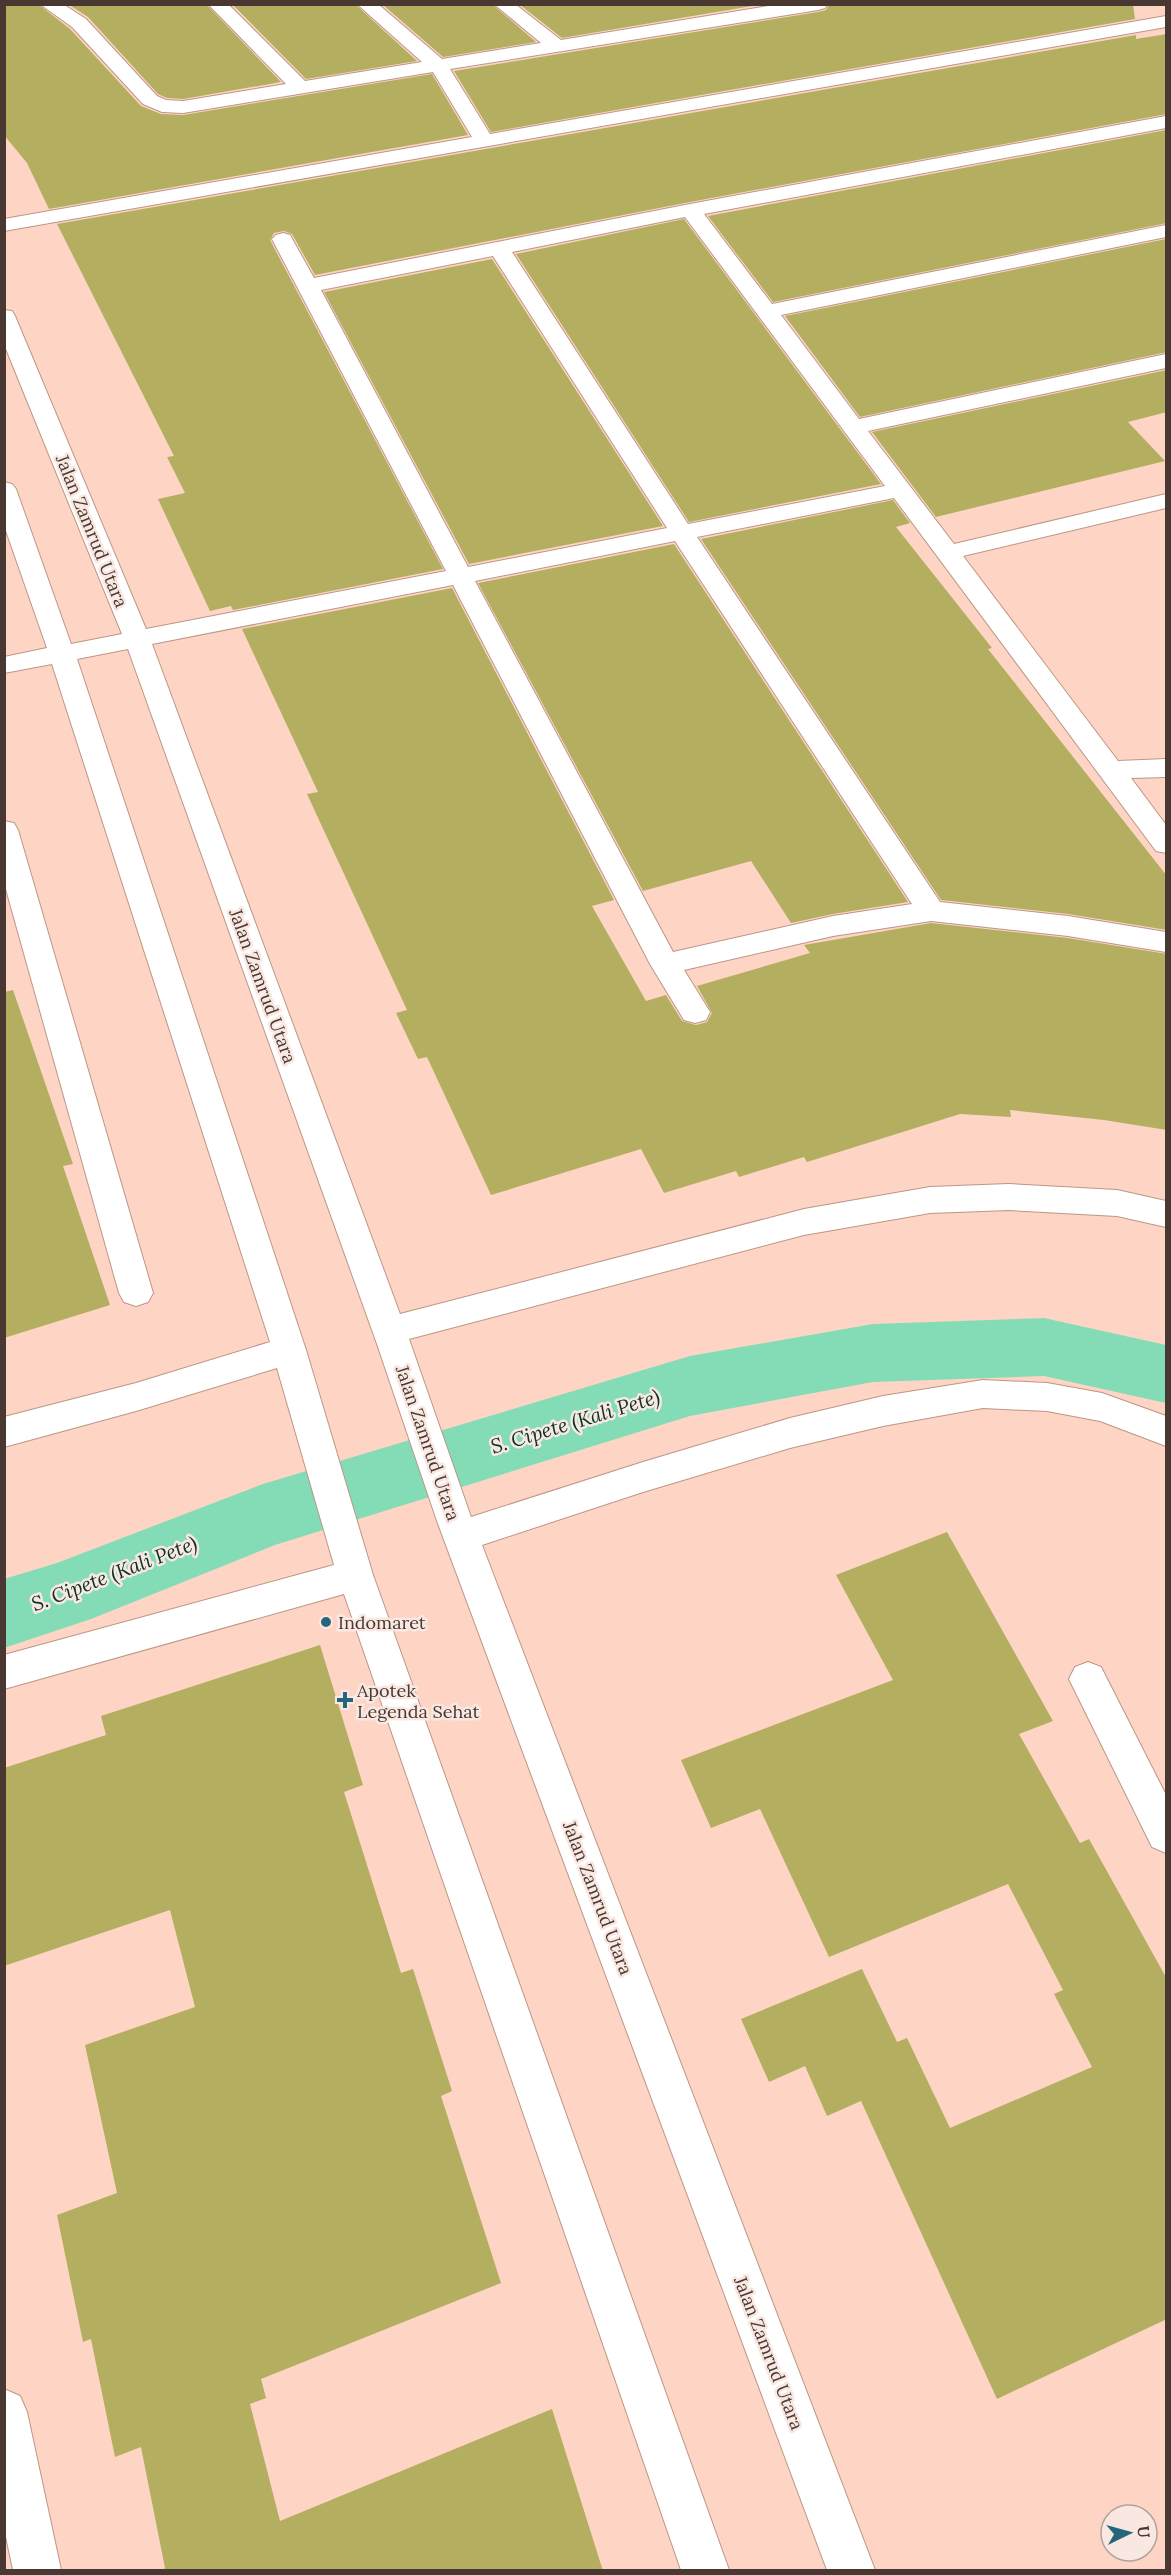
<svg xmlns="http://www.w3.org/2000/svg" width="1171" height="2575" viewBox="0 0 1171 2575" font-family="Lora,serif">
	<rect width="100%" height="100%" fill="#fed5c4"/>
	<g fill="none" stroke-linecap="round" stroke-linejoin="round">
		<polygon fill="#84dcb6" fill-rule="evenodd" points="1044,1318 1166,1345 1166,1403 1044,1376 873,1382 690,1416 275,1545 91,1619 4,1648 4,1579 57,1563 263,1484 690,1356 873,1324"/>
	</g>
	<g fill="#b4ae60">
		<polygon points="4,4 38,4 70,29 141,106 161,114 183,115 432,74 468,135 49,209 27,163 4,135"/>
		<polygon points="68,4 206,4 281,82 183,99 167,98 158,94 88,17"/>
		<polygon points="232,4 355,4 417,61 306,79"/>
		<polygon points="382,4 492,4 536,42 443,57"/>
		<polygon points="519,4 764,4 562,38"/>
		<polygon points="829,4 1133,4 1135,19 491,132 454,71 818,12 826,10"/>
		<polygon points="1167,34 1167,114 690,202 315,275 292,234 284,231 274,233 270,240 443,569 233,610 231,606 210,611 158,499 185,493 167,457 174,456 57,224 1136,35 1136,39"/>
		<polygon points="1166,130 1167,223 773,302 708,216"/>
		<polygon points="684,219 881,484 689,522 516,254"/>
		<polygon points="1166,239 1167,352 860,417 785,316"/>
		<polygon points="492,259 663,526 469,564 324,292"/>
		<polygon points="1167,370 1167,412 1128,422 1165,461 936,517 872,432"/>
		<polygon points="893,500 910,523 896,527 992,648 988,649 1167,876 1167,930 1068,914 941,900 701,539"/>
		<polygon points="674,544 908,902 833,914 791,923 751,861 643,891 478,583"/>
		<polygon points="452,588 614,900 592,906 646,1001 666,995 682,1021 696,1025 707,1022 712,1013 697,986 810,953 804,945 931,923 1068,938 1167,954 1167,1130 1104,1120 1010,1110 1011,1117 960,1114 807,1162 804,1157 739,1177 736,1171 664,1193 641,1149 491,1195 427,1057 418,1059 396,1013 407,1010 307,794 318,792 242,629"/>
		<polygon points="13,990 73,1164 63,1166 110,1305 4,1338 4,992"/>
		<polygon points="947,1532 1053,1721 1019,1734 1080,1843 1089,1839 1167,1979 1167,2319 997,2399 861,2101 827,2116 805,2066 769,2082 741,2019 862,1969 897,2042 907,2038 950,2128 1092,2067 1054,1994 1063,1990 1008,1884 829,1957 760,1809 711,1828 681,1760 893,1680 836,1575"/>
		<polygon points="320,1645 363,1785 344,1792 401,1973 413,1969 452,2091 441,2096 501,2283 261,2379 266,2398 250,2404 280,2521 552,2409 603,2571 163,2571 165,2568 141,2447 115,2457 91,2339 83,2342 57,2215 117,2193 85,2045 195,2007 170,1910 4,1966 4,1768 106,1735 101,1716"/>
	</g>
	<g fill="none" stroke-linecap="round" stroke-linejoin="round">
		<g stroke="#bc9686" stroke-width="2">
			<g id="minor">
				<polygon points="40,4 63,4 86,19 157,96 166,100 183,101 286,84 208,4 228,4 305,81 422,62 357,4 378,4 442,59 541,43 494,4 515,4 561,40 781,4 827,4 825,8 818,10 450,69 490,134 1166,16 1166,27 4,231 4,219 472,137 433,72 183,113 162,112 143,104 72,27"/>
				<path d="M1166,116V128L704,214L772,304L1166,225V237L781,315L859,419L1166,354V368L868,431L954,544L1166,494V508L963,556L1118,761L1166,759V777L1131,778L1166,825V853L1156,851L894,498L697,537L940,902L1068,916L1166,932V952L1068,936L931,921L833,936L684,970L710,1012L706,1020L695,1023L684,1020L650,964L453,585L152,644L400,1314L804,1209L930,1187L1009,1184L1117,1190L1166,1201V1227L1117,1216L1009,1210L930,1213L804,1235L409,1339L471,1517L643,1462L790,1418L883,1396L983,1380L1047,1383L1102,1393L1166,1416V1446L1100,1421L1047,1411L983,1408L883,1426L790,1448L643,1492L482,1545L875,2570H827L437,1521L377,1344L128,649L77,659L306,1350L373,1575L729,2570H681L344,1594L4,1689V1655L334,1565L277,1368L136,1411L4,1447V1417L136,1383L270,1342L52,664L4,673V657L47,648L4,525V482L12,484L16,489L71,644L122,634L4,344V310L12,311L15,316L146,629L446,571L272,239L276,235L283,233L290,235L314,278L690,204ZM685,217L885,486L688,524L512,252ZM493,256L667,528L468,567L321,290ZM675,541L912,904L833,916L673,952L475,581Z"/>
				<polygon points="4,821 14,823 18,830 153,1293 148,1302 136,1306 124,1302 119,1293 4,882"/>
				<polygon points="1088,1662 1101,1667 1166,1795 1166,1853 1152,1847 1069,1679 1075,1667"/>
				<polygon points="4,2389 20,2396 27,2412 61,2570 13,2570 4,2527"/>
			</g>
		</g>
		<use href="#minor" fill="#fff" fill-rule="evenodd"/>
	</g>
	<g fill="#27657b" stroke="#f9e8e1" stroke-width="2">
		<circle cx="326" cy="1622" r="6"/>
		<path d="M342 1691h6v6h6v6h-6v6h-6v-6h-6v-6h6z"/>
	</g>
	<g text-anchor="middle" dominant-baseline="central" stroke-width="5" stroke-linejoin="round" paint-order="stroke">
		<g font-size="18" fill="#483831" stroke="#f9e8e1">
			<text transform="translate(92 531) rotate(68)">Jalan Zamrud Utara</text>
			<text transform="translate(263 986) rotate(70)">Jalan Zamrud Utara</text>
			<text transform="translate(428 1443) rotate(71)">Jalan Zamrud Utara</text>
			<text transform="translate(598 1898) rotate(69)">Jalan Zamrud Utara</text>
			<text transform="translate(769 2353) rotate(69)">Jalan Zamrud Utara</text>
		</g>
		<g font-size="18" fill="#483831" stroke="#f9e8e1" text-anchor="start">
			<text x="338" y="1622">Indomaret</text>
			<text x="357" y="1690">Apotek<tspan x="357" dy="21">Legenda Sehat</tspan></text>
		</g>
		<g font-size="20" font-style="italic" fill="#0a3324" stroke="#f9e8e1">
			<text transform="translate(575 1421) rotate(-17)">S. Cipete (Kali Pete)</text>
			<text transform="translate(114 1573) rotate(-21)">S. Cipete (Kali Pete)</text>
		</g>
	</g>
	<rect width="1171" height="2575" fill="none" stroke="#483831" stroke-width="12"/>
	<g transform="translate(1129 2533) rotate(85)"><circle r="28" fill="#f9e8e1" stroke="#b2a29b" stroke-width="1.5"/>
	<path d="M0-4.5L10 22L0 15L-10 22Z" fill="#27657b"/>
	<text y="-9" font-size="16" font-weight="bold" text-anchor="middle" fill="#483831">U</text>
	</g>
</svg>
